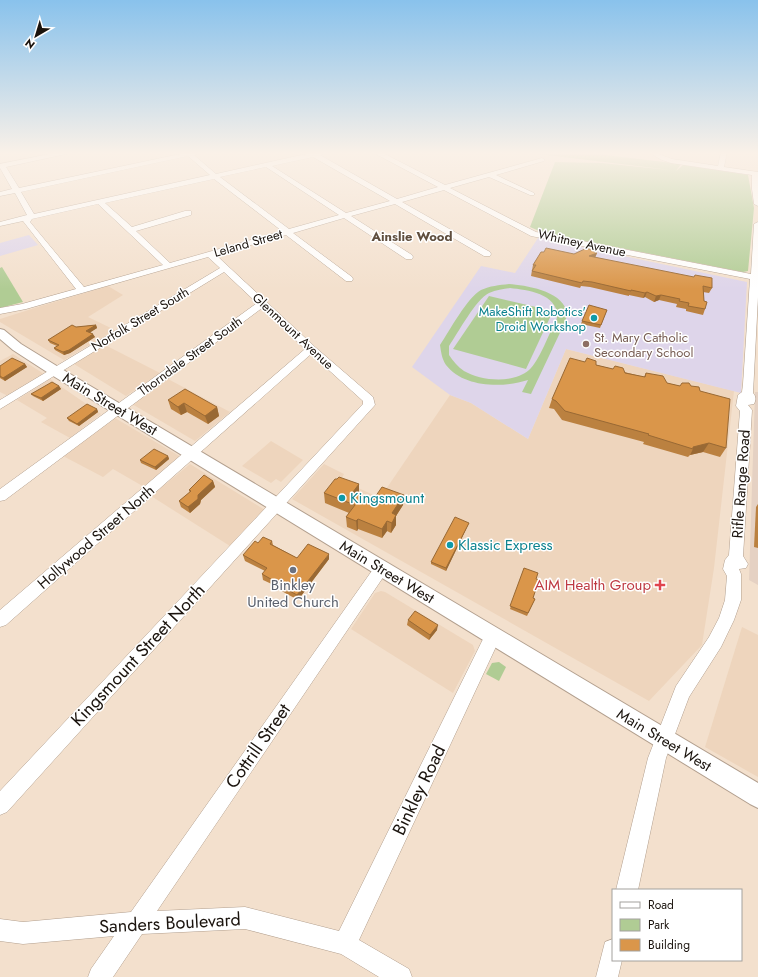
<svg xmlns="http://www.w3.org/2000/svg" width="758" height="977" viewBox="0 0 758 977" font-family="Jost,sans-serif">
	<rect width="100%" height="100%" fill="#f3e0cd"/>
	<g fill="#eed5bd">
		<polygon points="108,286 123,295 88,317 115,330 64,360 0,322 0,319 38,307"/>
		<polygon points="105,345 160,373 126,396 74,364"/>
		<polygon points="566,349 734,391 714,568 702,645 649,701 292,499 324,464 344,474 341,480 380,498 450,395 471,403 528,439"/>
		<polygon points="13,354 44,374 8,396 0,392 0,361"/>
		<polygon points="50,379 101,414 70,438 41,422 47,418 17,400"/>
		<polygon points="168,379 230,412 195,441 132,404"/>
		<polygon points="115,418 181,457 146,488 113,469 103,477 63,456"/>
		<polygon points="271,441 303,460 281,482 276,479 271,483 242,466"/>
		<polygon points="190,464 265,510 230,546 151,496"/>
		<polygon points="381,591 385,592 473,645 475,651 453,693 351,629 375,593"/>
		<polygon points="742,627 758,635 758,777 705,747"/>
	</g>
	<polygon fill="#e5d1c3" points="755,392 758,392 758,585 749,580"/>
	<g fill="#ded5ea">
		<polygon points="29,235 38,245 0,256 0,243"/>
		<polygon points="538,238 747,282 741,393 566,349 528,439 471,403 450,395 412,367 481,266 515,273"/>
	</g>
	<g fill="#b0cc94" fill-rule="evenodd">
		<polygon points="478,152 580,152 681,164 676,171 683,165 748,175 754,208 748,271 743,272 544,233 530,227 555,162 602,163 670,170 530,153"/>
		<polygon points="2,267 23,302 0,308 0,268"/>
		<path d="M509,284C525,285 561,291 566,310C567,313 566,317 566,320L531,394L522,392L528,380C503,388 464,388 446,365C442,359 441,352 440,345C450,330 467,298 481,290C490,286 499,285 509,284ZM510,288C528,290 559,294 557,318C550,331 539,362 529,370C513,384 481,381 464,371C458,367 453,361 449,355V346C458,333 476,299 489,293C496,290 503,289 510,288Z"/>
		<polygon points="489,296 553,311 526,369 453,349"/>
		<polygon points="499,662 506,667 499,681 486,674 492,663"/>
	</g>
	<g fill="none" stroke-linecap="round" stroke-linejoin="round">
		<g stroke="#b29f8e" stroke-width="1">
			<g id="minor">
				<path d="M60,152H75L6,167L19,188L185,153L184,152H199L198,154L194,155L216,174L315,152H328L320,155L397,199L438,187L372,152H381L445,185L542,158L545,160L544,161L496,175L534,193V195H530L489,177L450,188L536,232L751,274L754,224L758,222V297L753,393C756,396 756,400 754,404L748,405L752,410L743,556L748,564L746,568L739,569L741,574V600L734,620L721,647L689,697L666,758L638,890H616L648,758L676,686L709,637L719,618L725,600L727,576L723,569L725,560L729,555L740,411L736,406L738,395L742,392L743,384L750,279L531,236L444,190L402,202L490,252L491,254L490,256H484L395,204L351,216L412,255L413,257L412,259H406L344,218L293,233L352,277L353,279L352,281H346L286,235L216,255L315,347L373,397L375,405L7,812L0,815V791L363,404V401L311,354L6,625L0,627V610L305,349L262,308L5,500L0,501V489L257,303L224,272L0,409V400L220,268L208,257L26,309L0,314V308L22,304L76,289L23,221L0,226V222L27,215L15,193L0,196V192L12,189L0,168V164ZM188,156L210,175L34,214L21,192ZM313,157L390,201L346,213L272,166ZM266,167L339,215L289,229L220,177ZM214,179L282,231L170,263L136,231L191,215V211H185L132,227L105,203ZM98,204L163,265L84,287L30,222L32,219Z"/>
				<polygon points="721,152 727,152 724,167 758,172 758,206 754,204 752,189 752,175 671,163 662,160 653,155 656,153 672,159 718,166"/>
				<polygon points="381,563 386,565 388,569 386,573 157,911 245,907 339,931 487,631 493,629 499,631 501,636 359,940 409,969 412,977 379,977 341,954 245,929 142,934 113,977 88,977 91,969 114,936 23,944 0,941 0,919 23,922 131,912 376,565"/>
				<polygon points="613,939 613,960 622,960 618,977 596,977 605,942"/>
			</g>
		</g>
		<g stroke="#b29f8e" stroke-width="2">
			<polygon id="major" points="0,329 4,330 21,344 60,368 758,783 758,808 750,804 50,374 13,350 0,339"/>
		</g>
		<use href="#minor" fill="#fff" fill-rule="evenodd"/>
		<use href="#major" fill="#fff" fill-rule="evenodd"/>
	</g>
	<g fill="#bb8140">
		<polygon points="597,253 595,257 712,288 709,293 703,292 705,309 703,315 686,311 686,309 676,307 677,304 659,300 654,302 645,297 643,298 629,295 629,296 590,287 581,286 580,288 531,276 532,270 533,265 574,254"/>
		<polygon points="607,310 600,328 581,324 582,321"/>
		<polygon points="96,325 97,328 90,332 95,337 70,353 64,355 55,350 54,348 57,346 50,343 48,340 76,327"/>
		<polygon points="585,362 644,377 646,373 667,383 680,386 691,386 726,448 720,457 703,452 690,455 688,457 643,444 644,442 562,420 554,409 549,408 552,399"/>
		<polygon points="25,364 27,367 5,381 0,378 0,366"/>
		<polygon points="59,386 61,389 43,401 33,396 31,394"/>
		<polygon points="168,400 217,407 219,416 208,424 187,412 181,415 171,409"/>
		<polygon points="97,409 98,412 79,426 69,421 67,418"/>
		<polygon points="168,456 169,459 156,470 141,463 140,460"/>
		<polygon points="213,481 215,487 201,500 200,504 190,513 181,507 179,501 190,493 189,490"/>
		<polygon points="359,484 359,494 373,500 403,505 396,516 396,525 391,533 387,531 382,538 358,529 357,531 347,527 346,517 349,513 325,503 324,493"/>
		<polygon points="758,504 758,548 754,547 756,507"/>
		<polygon points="469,523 468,525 446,571 431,564 431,562"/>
		<polygon points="272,541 273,545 297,558 329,559 298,600 276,588 276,586 263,580 262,574 265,571 245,561 243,555 258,543"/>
		<polygon points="524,568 536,579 533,598 535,599 527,616 510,609"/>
		<polygon points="408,620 437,630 429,640 407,625"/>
	</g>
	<g fill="#996934">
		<polygon points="597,253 595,258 589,256"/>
		<polygon points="647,292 645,297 643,298 645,293"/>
		<polygon points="661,295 659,300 654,302 656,296"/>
		<polygon points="96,325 97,328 88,334 86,331"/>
		<polygon points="93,334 95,337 70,353 64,355 63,352"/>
		<polygon points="25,364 27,367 5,381 3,378"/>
		<polygon points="59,386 61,389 43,401 41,398"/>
		<polygon points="184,403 187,412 181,415 178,407"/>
		<polygon points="217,407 219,416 208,424 205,416"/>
		<polygon points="97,409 98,412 79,426 77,424"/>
		<polygon points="709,443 703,452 690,455 693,449 693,447"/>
		<polygon points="168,456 169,459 156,470 155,467"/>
		<polygon points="213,481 215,487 201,500 200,504 190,513 188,507 198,495"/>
		<polygon points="359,484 359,494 353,492"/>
		<polygon points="404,495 403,505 396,516 396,525 391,533 392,513"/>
		<polygon points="358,519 358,529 357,531 356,521"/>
		<polygon points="387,521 387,531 382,538 382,529"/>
		<polygon points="469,523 468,525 446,571 446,568"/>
		<polygon points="329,554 329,559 298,600 297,595"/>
		<polygon points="438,625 437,630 429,640 430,635"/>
	</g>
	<g fill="#da964a" stroke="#996934">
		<polygon points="546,248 574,254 587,248 597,253 589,256 694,277 695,275 712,278 712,288 703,286 704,301 707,302 705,309 688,306 689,303 679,301 680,299 661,295 656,296 647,292 645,293 631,290 631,291 592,282 583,281 582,283 532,271 536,265 533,265 541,252 544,252"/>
		<polygon points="589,305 607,310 601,325 582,321"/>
		<polygon points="72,325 76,327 96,325 86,331 93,334 69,350 63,352 54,348 59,345 48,340"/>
		<polygon points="12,358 25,364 3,378 0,376 0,366"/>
		<polygon points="570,358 585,362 587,358 596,361 596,365 613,369 615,366 623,368 625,373 645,377 646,373 663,376 667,383 680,386 682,383 689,383 691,386 699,387 700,391 730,399 726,448 709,443 693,447 693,449 648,435 649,434 565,411 556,401 552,399"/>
		<polygon points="52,382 59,386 41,398 31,394"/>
		<polygon points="185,389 217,407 205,416 184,403 178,407 168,400"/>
		<polygon points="87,404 97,409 77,424 67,418"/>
		<polygon points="154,449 168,456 155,467 140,460"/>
		<polygon points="204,475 213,481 198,495 198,499 188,507 179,501 191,491 189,490"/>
		<polygon points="339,477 359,484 353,492 373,500 382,487 404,495 392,513 396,515 392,523 387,521 382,529 358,519 356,521 346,517 355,505 324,493 335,479 337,479"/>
		<polygon points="455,517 469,523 446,568 431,562"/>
		<polygon points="263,537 272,541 270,544 297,558 308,544 329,554 297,595 275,583 276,582 262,574 267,568 243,555 255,541 258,543"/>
		<polygon points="524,568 538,573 536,579 539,580 533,598 535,599 528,613 510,606"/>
		<polygon points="415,611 438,625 430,635 408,620"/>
	</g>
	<linearGradient id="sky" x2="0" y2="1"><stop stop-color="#89c2ec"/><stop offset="0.53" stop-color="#faf1e8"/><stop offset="1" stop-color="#faf1e8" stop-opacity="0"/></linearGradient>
	<rect width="758" height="289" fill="url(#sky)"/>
	<g fill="#0f9aa8" stroke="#fff" stroke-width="1.5">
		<circle cx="594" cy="318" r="4"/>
		<circle cx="342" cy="498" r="4"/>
		<circle cx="450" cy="545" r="4"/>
	</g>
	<circle fill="#8d6e63" stroke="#fff" stroke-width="1.5" cx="586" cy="344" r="4"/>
	<circle fill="#6b7280" stroke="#fff" stroke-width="1.5" cx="293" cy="570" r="4"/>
	<path fill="#e0444e" stroke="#fff" stroke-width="1.5" d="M658 579h4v4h4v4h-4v4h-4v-4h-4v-4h4z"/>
	<g text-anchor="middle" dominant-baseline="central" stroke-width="3" stroke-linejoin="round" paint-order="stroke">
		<g font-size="13" font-weight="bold" fill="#5f4e3e" stroke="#fff">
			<text x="412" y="236">Ainslie Wood</text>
		</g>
		<g font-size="13" fill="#1a130d" stroke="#fff">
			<text transform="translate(248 243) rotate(-16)">Leland Street</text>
			<text transform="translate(582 243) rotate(12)">Whitney Avenue</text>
			<text transform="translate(140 319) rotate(-31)">Norfolk Street South</text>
			<text transform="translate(293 331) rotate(43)">Glenmount Avenue</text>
			<text transform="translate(190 356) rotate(-36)">Thorndale Street South</text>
		</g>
		<g font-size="13" fill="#0d838f" stroke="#fff" text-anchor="end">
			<text x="586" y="311">MakeShift Robotics'<tspan x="586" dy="15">Droid Workshop</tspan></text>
		</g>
		<g font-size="13" fill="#785e54" stroke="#fff" text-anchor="start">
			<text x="594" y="337">St. Mary Catholic<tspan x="594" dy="15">Secondary School</tspan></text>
		</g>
		<g font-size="15" fill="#1a130d" stroke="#fff">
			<text transform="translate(110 404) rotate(31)">Main Street West</text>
			<text transform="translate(741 484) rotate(-86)">Rifle Range Road</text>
			<text transform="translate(96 537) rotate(-41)">Hollywood Street North</text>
			<text transform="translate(387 572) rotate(31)">Main Street West</text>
			<text transform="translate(664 740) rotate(31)">Main Street West</text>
		</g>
		<g font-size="15" fill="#0d838f" stroke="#fff" text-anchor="start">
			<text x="350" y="498">Kingsmount</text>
			<text x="458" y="545">Klassic Express</text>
		</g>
		<g font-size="15" fill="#5b616d" stroke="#fff">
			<text x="293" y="585">Binkley<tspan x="293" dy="17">United Church</tspan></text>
		</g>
		<g font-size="15" fill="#be3a42" stroke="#fff" text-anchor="end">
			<text x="651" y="585">AIM Health Group</text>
		</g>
		<g font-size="18" fill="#1a130d" stroke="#fff">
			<text transform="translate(138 655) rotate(-47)">Kingsmount Street North</text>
			<text transform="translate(258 746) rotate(-55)">Cottrill Street</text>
			<text transform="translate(419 790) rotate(-64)">Binkley Road</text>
			<text transform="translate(170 923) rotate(-3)">Sanders Boulevard</text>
		</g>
	</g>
	<rect x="612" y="889" width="130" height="72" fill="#ffffff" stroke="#a3a19e"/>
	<rect x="620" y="902" width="20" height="6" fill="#ffffff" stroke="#a3a19e"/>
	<text x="648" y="909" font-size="12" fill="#1a130d">Road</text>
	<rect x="620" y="919" width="20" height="12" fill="#b0cc94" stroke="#a3a19e"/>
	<text x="648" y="929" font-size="12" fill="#1a130d">Park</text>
	<rect x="620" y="939" width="20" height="12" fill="#da964a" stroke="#a3a19e"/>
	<text x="648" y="949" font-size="12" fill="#1a130d">Building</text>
	<g transform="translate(36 36) rotate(218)" stroke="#ffffff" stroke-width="3" paint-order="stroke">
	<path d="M0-3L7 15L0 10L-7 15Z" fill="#1a130d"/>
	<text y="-6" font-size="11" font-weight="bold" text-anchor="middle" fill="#1a130d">N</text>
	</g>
</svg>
